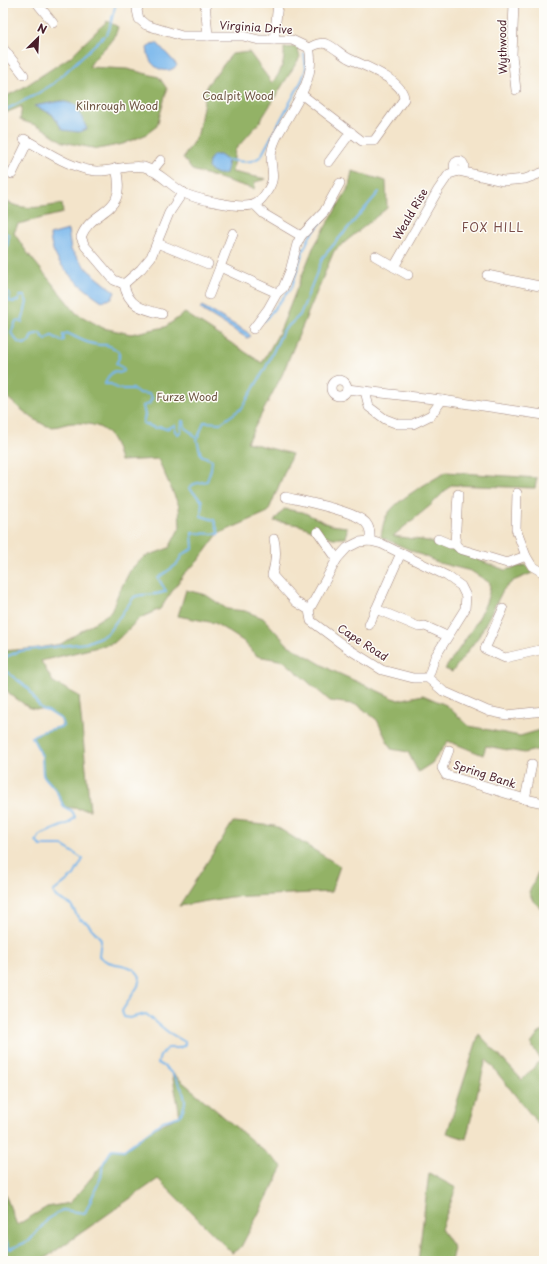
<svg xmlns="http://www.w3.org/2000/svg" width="547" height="1264" viewBox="0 0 547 1264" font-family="'Playpen Sans',sans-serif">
	<rect width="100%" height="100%" fill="#fdfcf7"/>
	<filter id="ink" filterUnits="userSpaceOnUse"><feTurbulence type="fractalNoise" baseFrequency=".025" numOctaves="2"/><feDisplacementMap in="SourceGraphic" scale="8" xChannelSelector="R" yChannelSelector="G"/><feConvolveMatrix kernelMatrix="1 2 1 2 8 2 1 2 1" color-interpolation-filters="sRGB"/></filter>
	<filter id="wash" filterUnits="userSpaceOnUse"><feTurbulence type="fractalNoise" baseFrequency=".012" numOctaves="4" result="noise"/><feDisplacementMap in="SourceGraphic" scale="16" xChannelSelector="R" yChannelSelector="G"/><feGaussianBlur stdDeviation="0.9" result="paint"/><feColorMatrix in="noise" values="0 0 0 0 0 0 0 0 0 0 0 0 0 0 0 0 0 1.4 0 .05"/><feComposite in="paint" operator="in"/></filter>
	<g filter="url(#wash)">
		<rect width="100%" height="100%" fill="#f3e4ca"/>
		<g fill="#93b266" stroke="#6e6848" fill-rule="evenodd">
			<path d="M107,21L118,27C114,44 97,52 89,67L127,69L159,77L167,89L157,126L145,135L123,144L98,149L63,142L41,127L20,120L22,106L3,114V98L24,87L70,57ZM62,101L63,130L52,114L36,106Z"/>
			<path d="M297,47L300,57L259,123L235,150L232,172L266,179L255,182L254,189L192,170L183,158L198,134L207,85L232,54L249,52L272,83C281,73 285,62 284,48Z"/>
			<path d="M352,171L386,181L387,208L334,251L282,375L247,442L292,454L268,512L218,534L198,561L184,574L160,609L140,618L114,643L41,661L53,682L79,696L90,810L64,807L56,790L43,775L42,756L32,737C40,730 52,730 62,726L61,719L48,711L30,708L11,695L3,686V651L39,648L61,644L111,612L118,594L131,569L144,557L169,548L180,527L179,506L158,459L120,461C113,432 104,423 73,423C66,423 59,427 52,427C38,426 14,403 3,394V199C20,212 42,207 62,204L63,213L18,224L14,233L26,251L76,313L103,328L131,334L165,327L185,313L262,363L280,331L313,248L349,187Z"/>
			<path d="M446,472L537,478L535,488L451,485L431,505L393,536L428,541L505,570L526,565L532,573L513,581L503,590L479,636L452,672L445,669C459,648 491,608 490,583L471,571L439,563L381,537C382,531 383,524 385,519C392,501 430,482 446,472Z"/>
			<polygon points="284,509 303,512 330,525 347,527 346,538 333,538 299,525 274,521"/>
			<polygon points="186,590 206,595 227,609 245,611 263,618 288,645 331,670 398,700 423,695 446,705 469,726 520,736 544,729 544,748 524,753 486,746 483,755 448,741 432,763 418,772 408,752 391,749 377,720 358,705 330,701 284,661 257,656 243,641 215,623 178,616"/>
			<polygon points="233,822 275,826 340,866 331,892 230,897 179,906"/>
			<polygon points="542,864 544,864 544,911 533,901 529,892"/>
			<polygon points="544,1031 544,1128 540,1126 486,1059 466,1139 447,1133 479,1034 522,1080 541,1060 531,1044 539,1033"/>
			<polygon points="172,1073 283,1167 241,1247 232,1253 158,1179 41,1261 3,1261 3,1193 5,1194 17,1225 47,1207 70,1203 103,1164 112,1149 124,1150 156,1127 180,1116"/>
			<polygon points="429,1173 456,1188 441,1229 454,1248 451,1261 418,1261"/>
		</g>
		<g fill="#79b7ec" stroke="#626b8c">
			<path d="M157,43L177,65C171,73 159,72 152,63C149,60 148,53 147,48L151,44Z"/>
			<polygon points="62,101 76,105 87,129 79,132 63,130 52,114 34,106"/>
			<path d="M213,155H220L227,160L228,166L226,173C219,176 213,173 208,168L209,161Z"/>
			<path d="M68,230L71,250L89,271L115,292L112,299L102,301C81,287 51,264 50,235Z"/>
			<polygon points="202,306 247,332 251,336 247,338 202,310 200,308"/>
		</g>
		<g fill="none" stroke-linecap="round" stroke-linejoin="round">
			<g stroke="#79b7ec" stroke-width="2">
				<polyline points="106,34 109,30 116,3"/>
				<polyline points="3,111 35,95 53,84 104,36"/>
				<path d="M227,160C240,161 250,165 261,156L302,80L306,68L304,54"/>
				<polyline points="3,232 9,235 7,248 3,251"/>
				<path d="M3,293L8,292L10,295L9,301L14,302L19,300L20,296H24L27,302L22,322L16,321L11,333L18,342L24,344L29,342L32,335L40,333L46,340L51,335L61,341L64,340L63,335L67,333C74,336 82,341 90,343C104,348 104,340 119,352V358L116,364L123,368L124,371L119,373L114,371L108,377L105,384H111L118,389H133L139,393L149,394L152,398L149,404L143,406L145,415L143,423L155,428L161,427L166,429L175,425V431L178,434L181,431L182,421H184L185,428L192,433L197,440L201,455L212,460L211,469L207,481L194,484L189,488L202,501L201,516L214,520L219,534L192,533L193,549L183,554L176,565L158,578L166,591C155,597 144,592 134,597L107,634L86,643L20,651L3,658"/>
				<polyline points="264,321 292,287 303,251 310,236 337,203"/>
				<polyline points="197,440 204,422 221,423 242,408 265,369 283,331 300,315 323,257 379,192"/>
				<path d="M3,669L29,689L36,702L43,710L48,711L61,719L63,726C53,730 40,730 32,737L42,756L43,775L56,790L64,807L72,811L75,817L69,823L40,835L36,842L41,846H63L83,859L74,875L53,892L56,897L71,905L79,919L87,923L101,939L99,956C111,969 132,960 140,977L138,986L122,1011L124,1017L129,1018L146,1014L168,1032L185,1042V1045L179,1048H167L160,1056L158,1063C171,1069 183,1085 185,1101C185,1105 182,1112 180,1116L163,1121L124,1150L112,1149L103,1164L101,1177L85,1213L62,1210L49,1218L29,1241L10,1249L3,1236"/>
			</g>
		</g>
	</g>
	<g filter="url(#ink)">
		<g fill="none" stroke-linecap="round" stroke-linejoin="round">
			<g stroke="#9e827a" stroke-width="10">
				<g id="minor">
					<polyline points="37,3 53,23"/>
					<polyline points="205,3 208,36"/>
					<polyline points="514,3 512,55 516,90"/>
					<polyline points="274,40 278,3"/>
					<polyline points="3,48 24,75"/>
					<path d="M301,94L362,141H374L404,99C404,80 362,65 348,58C341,54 334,47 327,44C320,42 315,45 309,48"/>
					<path d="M24,139C46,151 71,169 96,171C112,172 127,164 144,167C158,171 169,184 182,192C194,199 243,210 255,204C260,202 263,197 266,193C277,177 271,173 271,156C272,147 275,139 280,131C294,106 317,78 309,48L292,40H259L243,36H182L146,25L139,19L137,10L140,3"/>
					<circle cx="459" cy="166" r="5"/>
					<polyline points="329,162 351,132"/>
					<path d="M116,168C128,217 93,206 81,237L85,246L114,280L124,284L141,269L151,257L169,213L183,192"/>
					<polyline points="152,171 161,160"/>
					<polyline points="12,174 28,141"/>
					<polyline points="255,205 264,214 301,236"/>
					<polyline points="157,243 208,264"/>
					<polyline points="375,256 408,275"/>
					<polyline points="220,267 233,233"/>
					<polyline points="394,267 438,190 449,174 459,171 503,181 525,179 544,172"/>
					<polyline points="487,275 544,287"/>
					<path d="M124,284C128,306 142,309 162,314"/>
					<polyline points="209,295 220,267 277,293"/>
					<polyline points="253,329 268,309 277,293 283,288 290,271 297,244 301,236 324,212 340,183"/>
					<circle cx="339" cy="388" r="8"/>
					<polyline points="347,389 442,400 544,415"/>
					<polyline points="365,391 369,407 385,419 398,424 413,424 431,415 442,400"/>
					<polyline points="517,493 516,529 526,556 532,566 544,573"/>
					<path d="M285,497C302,501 356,511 366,523C371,529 370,534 370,541"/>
					<polyline points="318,532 337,559"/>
					<path d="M274,539C277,552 276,562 272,575L296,602L309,610L311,621L347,648L382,670L413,678H428L443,691L488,711L507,715L544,711"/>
					<polyline points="438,539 450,544 455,544 460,549 507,563 526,556"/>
					<polyline points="455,544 458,494"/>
					<polyline points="401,553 376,609 419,627 425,626 447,636"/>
					<polyline points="503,609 485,649 505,658 544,649"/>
					<polyline points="309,610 337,559 347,548 359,542 370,541 382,544 447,576 461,586 466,596 465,609 435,657 428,678"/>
					<polyline points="369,625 376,609"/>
					<polyline points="449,750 442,768 446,775 525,799 544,803"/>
					<polyline points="525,799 532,764"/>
				</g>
			</g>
			<use href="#minor" stroke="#fff" stroke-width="9"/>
		</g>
	</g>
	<g text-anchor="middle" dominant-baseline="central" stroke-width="3" stroke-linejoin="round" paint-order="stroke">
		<g font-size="11" fill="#4a1f2b" stroke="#fdfcf7">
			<text transform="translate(256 27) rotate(4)">Virginia Drive</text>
			<text transform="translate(502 47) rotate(-91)">Wythwood</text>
			<text transform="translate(410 214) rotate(-60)">Weald Rise</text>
			<text transform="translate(363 642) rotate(33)">Cape Road</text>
			<text transform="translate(485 774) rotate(18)">Spring Bank</text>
		</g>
		<g font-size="11" fill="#6c5441" stroke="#fdfcf7">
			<text x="238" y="95">Coalpit Wood</text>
			<text x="117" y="105">Kilnrough Wood</text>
			<text x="187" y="396">Furze Wood</text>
		</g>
		<g font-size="12" letter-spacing="1" fill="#7a4e4a" stroke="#fdfcf7">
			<text x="493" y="227">FOX HILL</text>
		</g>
	</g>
	<rect width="547" height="1264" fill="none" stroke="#fdfcf7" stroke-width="16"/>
	<g transform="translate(38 38) rotate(24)" stroke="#fdfcf7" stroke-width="3" paint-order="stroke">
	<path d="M0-3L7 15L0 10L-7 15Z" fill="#4a1f2b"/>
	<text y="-6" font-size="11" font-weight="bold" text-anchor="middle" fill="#4a1f2b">N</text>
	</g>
</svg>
